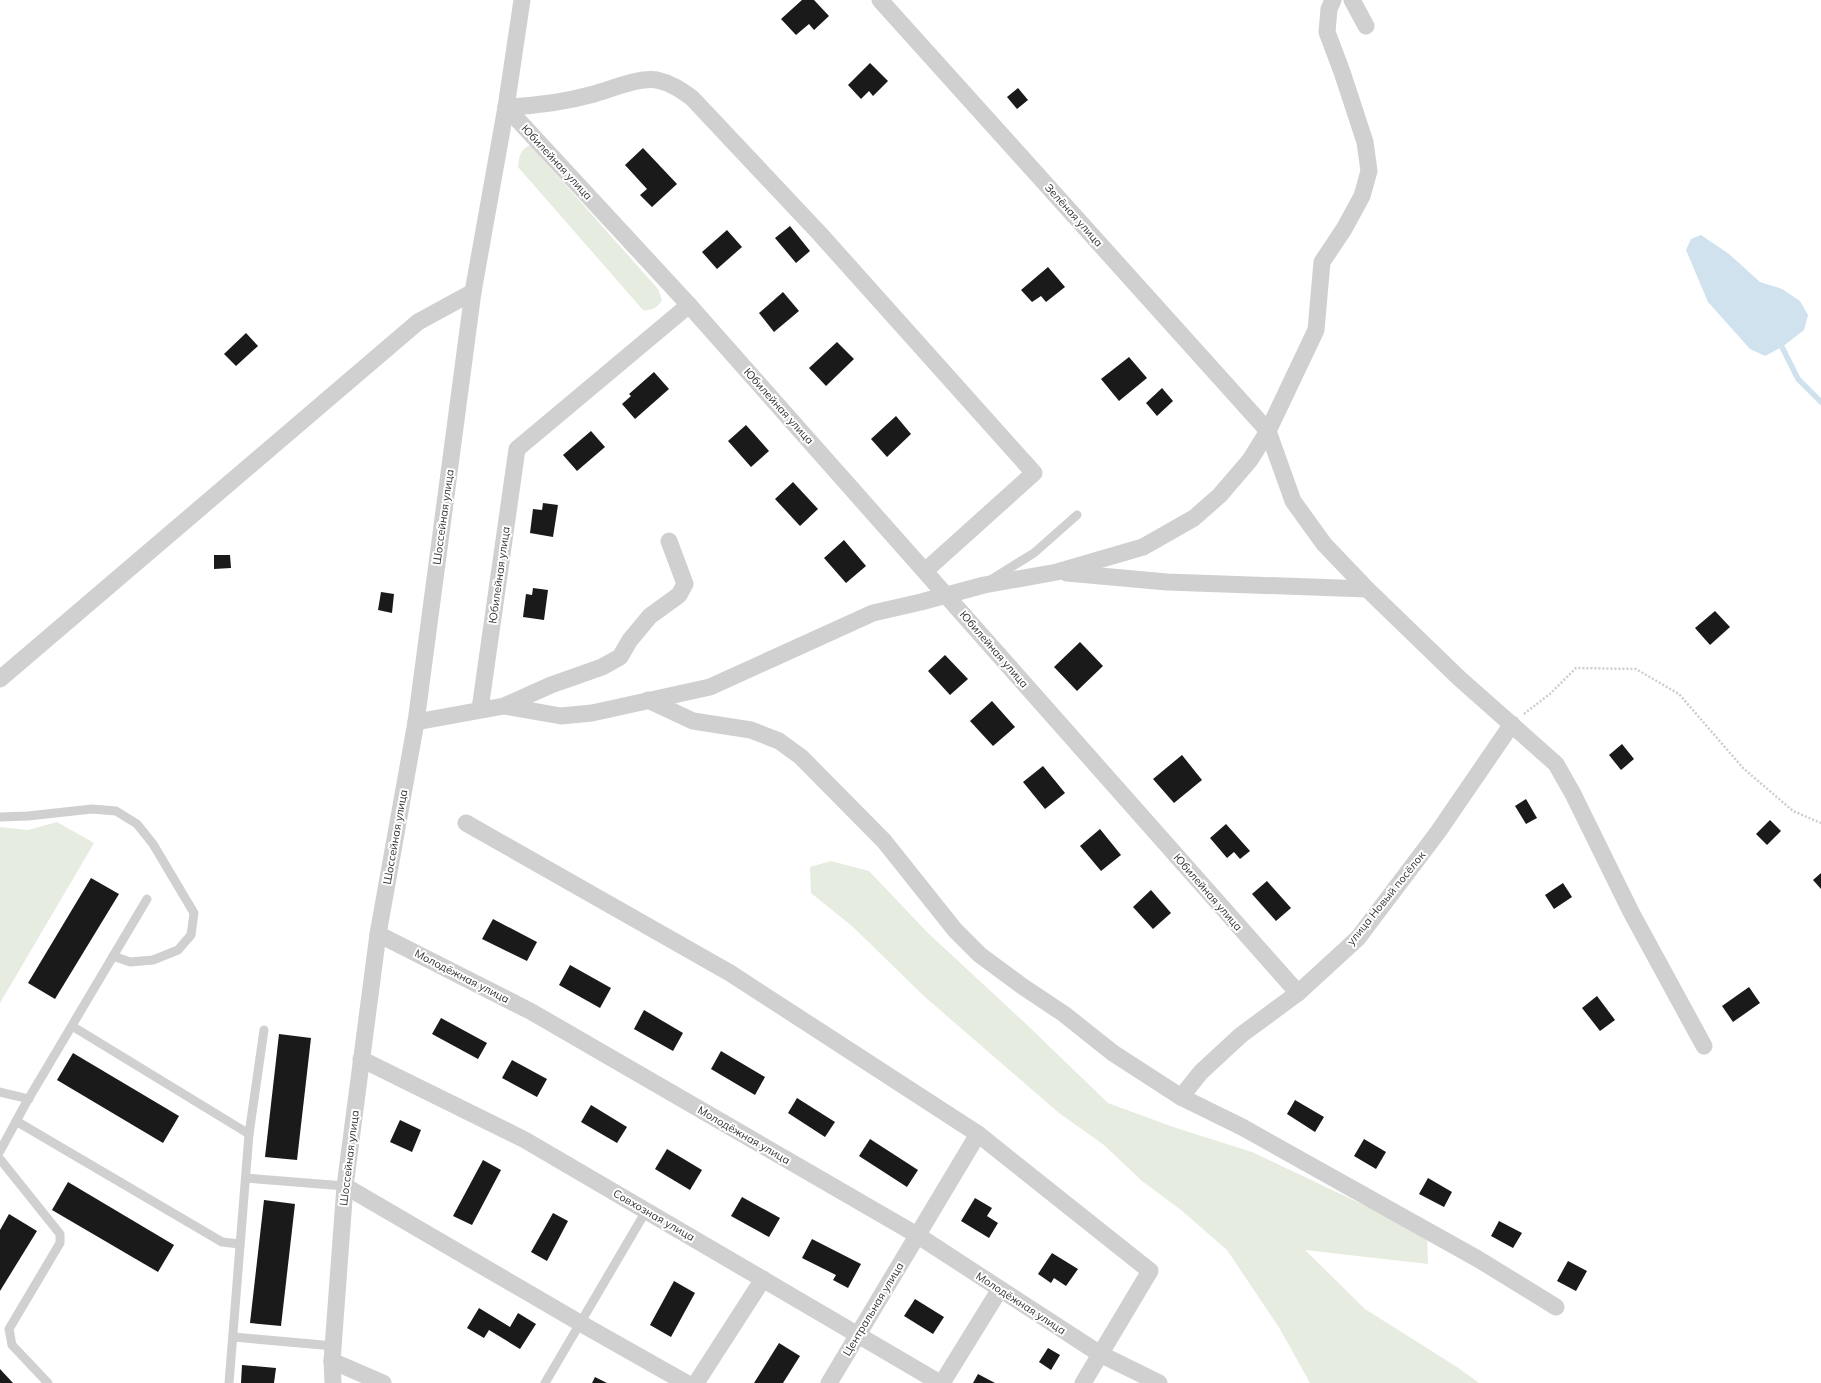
<svg xmlns="http://www.w3.org/2000/svg" width="1821" height="1383" viewBox="0 0 1821 1383" font-family="Mulish,sans-serif">
	<rect width="100%" height="100%" fill="#fff"/>
	<g fill="#e6ecdf">
		<path d="M530,145L658,289L662,300C657,308 652,311 643,310L518,167C519,156 520,150 530,145Z"/>
		<polygon points="57,822 94,843 0,1003 0,827 28,830"/>
		<polygon points="831,861 869,871 928,933 1024,1022 1108,1103 1173,1127 1252,1152 1427,1235 1428,1264 1305,1250 1365,1309 1457,1367 1479,1383 1310,1383 1280,1329 1227,1250 1181,1210 1142,1181 1104,1145 1059,1113 925,997 852,926 811,893 810,867"/>
	</g>
	<polygon fill="#cfe2ee" points="1701,235 1729,254 1760,282 1782,289 1800,301 1808,315 1804,330 1782,347 1765,356 1750,349 1708,302 1686,250 1691,239"/>
	<g fill="none" stroke-linecap="round" stroke-linejoin="round">
		<polyline stroke="#cfe2ee" stroke-width="5.5" points="1782,347 1798,379 1821,402"/>
	</g>
	<g fill="#1a1a1a">
		<polygon points="802,0 814,0 829,16 814,30 809,24 796,35 781,19"/>
		<polygon points="870,63 888,81 873,96 869,91 861,99 848,85"/>
		<polygon points="1018,88 1028,100 1017,109 1007,97"/>
		<polygon points="643,148 677,184 652,207 640,195 647,189 625,165"/>
		<polygon points="790,226 810,251 796,263 775,238"/>
		<polygon points="727,230 742,247 717,269 702,252"/>
		<polygon points="1048,267 1065,287 1046,302 1041,296 1032,302 1021,290"/>
		<polygon points="783,292 799,311 774,332 759,313"/>
		<polygon points="246,333 258,346 236,366 224,354"/>
		<polygon points="837,342 854,359 826,386 809,368"/>
		<polygon points="1129,357 1147,378 1119,401 1101,379"/>
		<polygon points="654,372 669,389 635,419 622,404 631,396 629,394"/>
		<polygon points="1162,388 1173,401 1157,416 1146,403"/>
		<polygon points="896,416 911,434 887,457 871,439"/>
		<polygon points="746,425 769,451 751,467 728,441"/>
		<polygon points="591,431 605,447 577,471 563,455"/>
		<polygon points="793,482 818,509 800,526 775,499"/>
		<polygon points="543,503 558,505 553,537 530,533 533,509 542,510"/>
		<polygon points="844,540 866,566 846,583 824,558"/>
		<polygon points="214,555 230,555 231,568 214,569"/>
		<polygon points="533,588 548,590 544,620 523,617 526,594 532,595"/>
		<polygon points="381,592 394,594 392,613 378,610"/>
		<polygon points="1715,611 1730,627 1710,645 1695,628"/>
		<polygon points="1080,642 1103,666 1077,691 1054,667"/>
		<polygon points="945,655 968,679 950,695 928,671"/>
		<polygon points="992,701 1015,727 993,746 970,721"/>
		<polygon points="1622,744 1634,759 1621,770 1609,755"/>
		<polygon points="1182,755 1202,780 1174,803 1153,779"/>
		<polygon points="1043,766 1065,793 1045,809 1023,782"/>
		<polygon points="1526,799 1537,818 1526,824 1515,806"/>
		<polygon points="1770,820 1781,831 1767,845 1756,834"/>
		<polygon points="1226,824 1250,851 1240,859 1234,852 1227,858 1210,838"/>
		<polygon points="1100,829 1121,855 1101,871 1080,846"/>
		<polygon points="1821,873 1821,889 1813,880"/>
		<polygon points="91,878 119,894 55,999 28,983"/>
		<polygon points="1267,881 1291,908 1276,921 1252,894"/>
		<polygon points="1563,883 1572,897 1554,909 1545,895"/>
		<polygon points="1151,890 1171,913 1153,929 1133,907"/>
		<polygon points="493,919 537,942 527,961 482,939"/>
		<polygon points="570,965 611,988 600,1008 559,985"/>
		<polygon points="1749,987 1760,1003 1733,1022 1722,1006"/>
		<polygon points="1597,996 1615,1020 1600,1031 1582,1008"/>
		<polygon points="644,1010 683,1033 673,1051 634,1029"/>
		<polygon points="441,1018 487,1043 478,1059 432,1034"/>
		<polygon points="279,1034 311,1038 297,1160 265,1157"/>
		<polygon points="721,1051 765,1077 755,1095 711,1069"/>
		<polygon points="73,1053 179,1116 163,1143 57,1080"/>
		<polygon points="512,1060 547,1079 537,1097 502,1078"/>
		<polygon points="797,1098 835,1122 825,1137 788,1113"/>
		<polygon points="1295,1100 1324,1117 1315,1132 1287,1114"/>
		<polygon points="591,1105 627,1127 617,1143 581,1122"/>
		<polygon points="400,1120 421,1130 412,1152 390,1142"/>
		<polygon points="870,1139 918,1170 907,1187 859,1156"/>
		<polygon points="1364,1139 1386,1152 1376,1169 1354,1156"/>
		<polygon points="667,1149 702,1170 690,1190 655,1169"/>
		<polygon points="483,1160 501,1170 472,1225 453,1216"/>
		<polygon points="1428,1178 1452,1192 1444,1207 1419,1194"/>
		<polygon points="68,1182 174,1245 158,1272 52,1210"/>
		<polygon points="742,1197 780,1218 769,1237 731,1216"/>
		<polygon points="975,1198 992,1208 987,1216 998,1223 989,1238 961,1221"/>
		<polygon points="264,1200 295,1204 281,1326 250,1323"/>
		<polygon points="553,1213 568,1221 547,1261 531,1252"/>
		<polygon points="9,1214 37,1231 0,1291 0,1230"/>
		<polygon points="1499,1221 1522,1233 1513,1248 1491,1236"/>
		<polygon points="812,1239 861,1264 848,1288 833,1280 836,1275 802,1258"/>
		<polygon points="1052,1253 1078,1269 1066,1286 1054,1278 1051,1283 1038,1274"/>
		<polygon points="1568,1261 1587,1271 1576,1291 1557,1281"/>
		<polygon points="674,1281 695,1293 671,1337 650,1325"/>
		<polygon points="915,1299 944,1317 933,1334 904,1316"/>
		<polygon points="479,1308 510,1327 518,1313 536,1324 520,1349 489,1330 484,1338 467,1328"/>
		<polygon points="779,1343 800,1356 783,1383 754,1383"/>
		<polygon points="1048,1348 1060,1355 1051,1370 1039,1362"/>
		<polygon points="242,1365 276,1368 274,1383 241,1383"/>
		<polygon points="0,1369 13,1383 0,1383"/>
		<polygon points="978,1374 995,1383 973,1383"/>
		<polygon points="595,1377 607,1383 592,1383"/>
	</g>
	<g fill="none" stroke-linecap="round" stroke-linejoin="round">
		<polyline stroke="#cdcdcd" stroke-width="2.5" stroke-dasharray="2 2" stroke-linecap="butt" points="1524,714 1551,693 1576,668 1636,669 1679,694 1743,768 1793,811 1821,823"/>
		<g stroke="#d0d0d0" stroke-width="9">
			<polyline points="992,579 1034,553 1077,515"/>
			<polyline points="0,817 28,816 92,809 116,811 137,824 153,844 194,913 191,935 178,950 153,960 130,962 113,956"/>
			<polyline points="72,1026 249,1134"/>
			<polyline points="0,1092 29,1099"/>
			<polyline points="16,1121 222,1242 240,1244"/>
			<polyline points="0,1151 26,1103 147,899"/>
			<polyline points="0,1159 60,1234 60,1243 9,1329 12,1345 48,1383"/>
			<polyline points="246,1178 345,1186"/>
			<polyline points="233,1337 334,1346"/>
			<polyline points="229,1383 249,1134 264,1030"/>
			<polyline points="545,1383 646,1211"/>
		</g>
		<g stroke="#d0d0d0" stroke-width="17">
			<polyline points="880,0 1268,431 1293,501 1324,544 1367,589 1459,678 1556,764 1573,794 1631,912 1704,1046"/>
			<polyline points="1352,0 1366,26"/>
			<polyline points="506,107 689,305 1298,993"/>
			<path d="M506,107C536,106 565,102 594,94C612,89 639,77 657,80C671,83 681,90 692,98L820,234L1034,473L925,571"/>
			<polyline points="1067,573 1167,582 1367,589"/>
			<polyline points="0,679 418,322 473,292"/>
			<polyline points="648,700 693,721 751,730 779,741 801,757 884,841 955,930 980,955 1022,986 1064,1014 1113,1053 1181,1097 1242,1127 1478,1259 1556,1307"/>
			<polyline points="504,706 561,716 592,713 710,687 873,613 921,602 984,585 1057,572 1143,547 1194,518 1220,495 1250,460 1268,431 1316,330 1322,262 1344,229 1362,196 1369,171 1365,142 1342,72 1327,32 1329,9 1333,0"/>
			<polyline points="480,709 517,449 689,305"/>
			<polyline points="416,722 504,706 551,685 602,667 620,657 630,640 650,616 679,595 685,584 669,541"/>
			<polyline points="466,823 730,973 978,1134 1150,1271 1083,1383"/>
			<polyline points="378,934 530,1011 917,1235 1100,1354 1159,1383"/>
			<polyline points="361,1059 525,1140 940,1383"/>
			<polyline points="1181,1097 1201,1072 1241,1035 1298,993 1358,938 1438,832 1512,724"/>
			<polyline points="345,1186 580,1323 686,1383"/>
			<polyline points="332,1361 383,1383"/>
			<polyline points="333,1383 332,1361 345,1186 378,934 416,722 473,292 506,107 522,0"/>
			<polyline points="696,1383 763,1279"/>
			<polyline points="829,1383 978,1134"/>
			<polyline points="942,1383 1000,1289"/>
		</g>
	</g>
	<g text-anchor="middle" dominant-baseline="central" stroke-width="4" stroke-linejoin="round" paint-order="stroke">
		<g font-size="11" fill="#333" stroke="#fff">
			<text transform="translate(557 162) rotate(47)">Юбилейная улица</text>
			<text transform="translate(1074 215) rotate(48)">Зелёная улица</text>
			<text transform="translate(779 406) rotate(48)">Юбилейная улица</text>
			<text transform="translate(443 517) rotate(-82)">Шоссейная улица</text>
			<text transform="translate(499 575) rotate(-82)">Юбилейная улица</text>
			<text transform="translate(994 649) rotate(49)">Юбилейная улица</text>
			<text transform="translate(395 837) rotate(-80)">Шоссейная улица</text>
			<text transform="translate(1208 892) rotate(49)">Юбилейная улица</text>
			<text transform="translate(1386 898) rotate(-51)">улица Новый посёлок</text>
			<text transform="translate(462 976) rotate(27)">Молодёжная улица</text>
			<text transform="translate(744 1135) rotate(30)">Молодёжная улица</text>
			<text transform="translate(349 1158) rotate(-83)">Шоссейная улица</text>
			<text transform="translate(654 1215) rotate(30)">Совхозная улица</text>
			<text transform="translate(1021 1303) rotate(33)">Молодёжная улица</text>
			<text transform="translate(873 1309) rotate(-59)">Центральная улица</text>
		</g>
	</g>
</svg>
